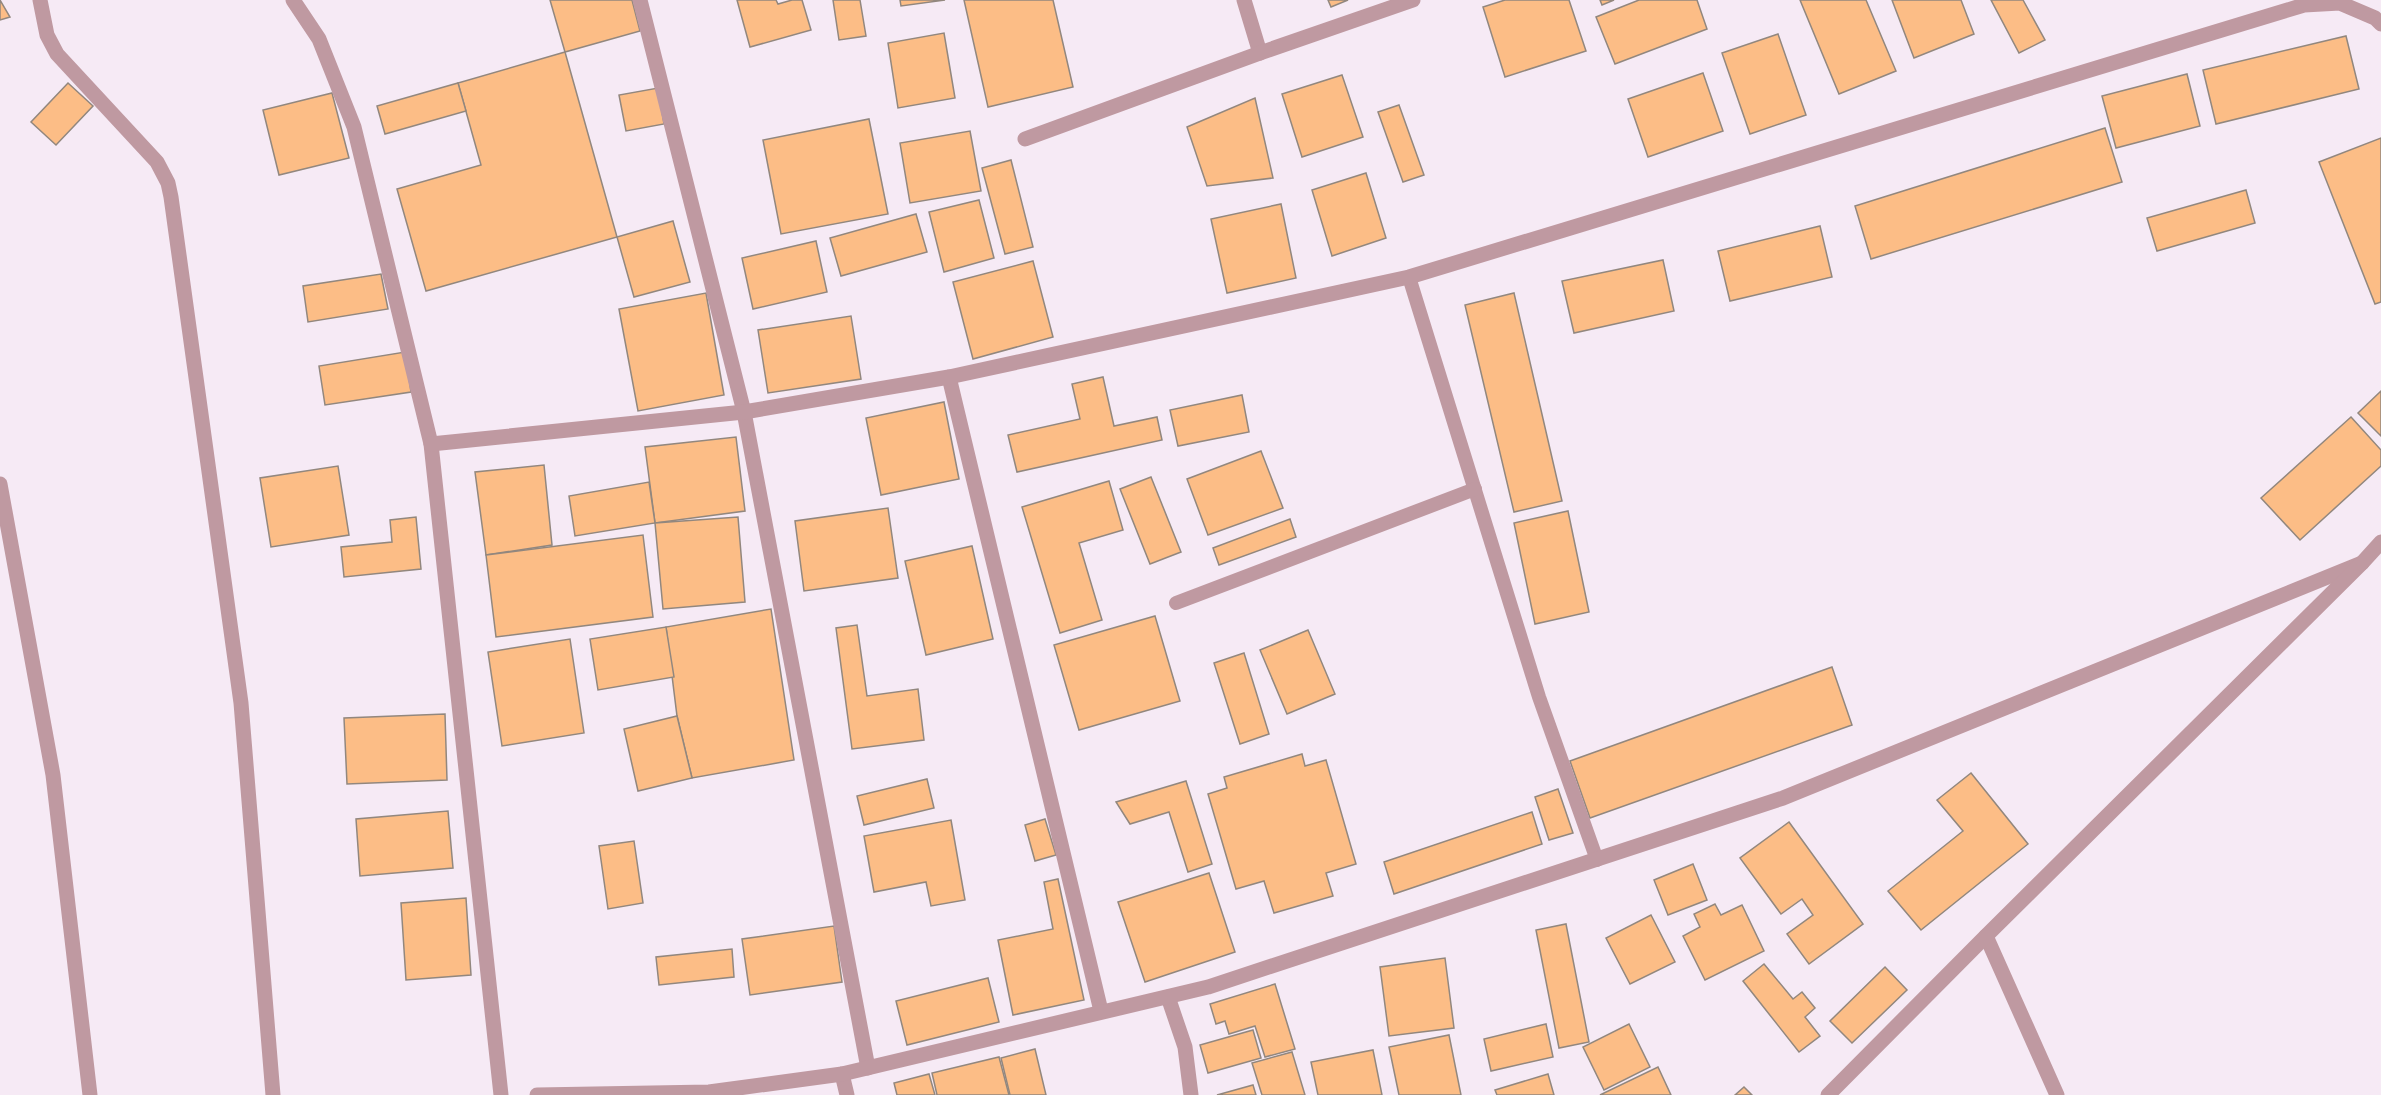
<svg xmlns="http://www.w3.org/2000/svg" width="2381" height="1095" viewBox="0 0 2381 1095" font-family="'Work Sans',sans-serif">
	<rect width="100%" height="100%" fill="#f6eaf5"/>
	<g fill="#fcbd86" stroke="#92877e" stroke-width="1.5">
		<polygon points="0,0 10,17 0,20"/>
		<polygon points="550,0 632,0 640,31 565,52"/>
		<polygon points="737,0 776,0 778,4 792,0 802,0 811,30 750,47"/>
		<polygon points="833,0 860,0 866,36 839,40"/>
		<polygon points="900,0 945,0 901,6"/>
		<polygon points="964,0 1053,0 1073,87 988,107"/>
		<polygon points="1328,0 1348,0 1331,7"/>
		<polygon points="1505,0 1569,0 1586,51 1505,77 1483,7"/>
		<polygon points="1600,0 1614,0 1602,5"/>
		<polygon points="1639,0 1697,0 1707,29 1615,64 1596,17"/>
		<polygon points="1800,0 1866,0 1896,71 1839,94"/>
		<polygon points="1892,0 1961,0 1974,34 1914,58"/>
		<polygon points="1991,0 2023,0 2045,40 2019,53"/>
		<polygon points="944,33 955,98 898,108 888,43"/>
		<polygon points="1778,34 1806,115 1750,134 1722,53"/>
		<polygon points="2346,36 2359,89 2216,124 2203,70"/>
		<polygon points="565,52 617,237 426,291 397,189 481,165 458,83"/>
		<polygon points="1703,73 1723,131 1648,157 1628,99"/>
		<polygon points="2187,74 2200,126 2116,148 2102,96"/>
		<polygon points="1342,75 1363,137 1302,157 1282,94"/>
		<polygon points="68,83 93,106 56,145 31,122"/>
		<polygon points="458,83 466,111 385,134 377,106"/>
		<polygon points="658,88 664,124 626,131 619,95"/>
		<polygon points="332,93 349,158 279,175 263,110"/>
		<polygon points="1255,98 1273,178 1207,186 1187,127"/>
		<polygon points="1399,105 1424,175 1403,182 1378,112"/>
		<polygon points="869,119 888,214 781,234 763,140"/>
		<polygon points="2105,128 2122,182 1871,259 1855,206"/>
		<polygon points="970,131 981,191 910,203 900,143"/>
		<polygon points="2381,138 2381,302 2375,304 2319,162"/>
		<polygon points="1011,160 1033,247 1005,254 982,168"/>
		<polygon points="1366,173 1386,238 1332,256 1312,190"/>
		<polygon points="2246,190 2255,223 2157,251 2147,218"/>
		<polygon points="979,200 994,258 944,272 929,212"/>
		<polygon points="1281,204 1296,278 1227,293 1211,219"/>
		<polygon points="916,214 927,252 841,276 830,238"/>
		<polygon points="673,221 690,282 634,297 617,237"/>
		<polygon points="1820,226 1832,277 1730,301 1718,251"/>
		<polygon points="816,241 827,292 753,309 742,258"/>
		<polygon points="1663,260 1674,311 1574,333 1562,281"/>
		<polygon points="1033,261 1053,337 973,359 953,282"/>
		<polygon points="381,274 388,309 308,322 303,286"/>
		<polygon points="706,293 724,395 638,411 619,309"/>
		<polygon points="1514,293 1562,501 1514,512 1465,305"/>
		<polygon points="851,316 861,379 768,393 758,330"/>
		<polygon points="405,352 411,392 325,405 319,366"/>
		<polygon points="1103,377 1114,426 1157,417 1162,440 1017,472 1008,435 1080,419 1072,384"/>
		<polygon points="2381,391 2381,436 2358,413"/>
		<polygon points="1242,395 1249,432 1178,446 1170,410"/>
		<polygon points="944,402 959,479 881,495 866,418"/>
		<polygon points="2351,417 2381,450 2381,466 2300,540 2261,498"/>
		<polygon points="736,437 745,511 655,523 645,447"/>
		<polygon points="1261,451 1283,508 1208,535 1187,479"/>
		<polygon points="544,465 552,545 486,555 475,472"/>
		<polygon points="338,466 349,535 271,547 260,478"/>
		<polygon points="1151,477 1181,552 1150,564 1120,489"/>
		<polygon points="1109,481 1123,530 1079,543 1102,620 1060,633 1022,507"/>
		<polygon points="649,482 655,523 575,536 569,496"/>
		<polygon points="888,508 898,578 804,591 795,521"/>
		<polygon points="1568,511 1589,612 1535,624 1514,523"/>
		<polygon points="416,517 421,569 344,577 341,547 392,542 390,520"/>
		<polygon points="738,517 745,602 663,609 655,523"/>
		<polygon points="1290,519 1296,537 1219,565 1213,548"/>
		<polygon points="643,535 653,617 496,637 486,555"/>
		<polygon points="972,546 993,639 926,655 905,561"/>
		<polygon points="771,609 794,760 692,778 677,716 666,627"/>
		<polygon points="1155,616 1180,701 1079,730 1054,645"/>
		<polygon points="857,625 867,696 918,689 924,740 852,749 836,628"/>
		<polygon points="666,627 674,677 598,690 590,639"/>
		<polygon points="1308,630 1335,694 1287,714 1260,650"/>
		<polygon points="570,639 584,733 502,746 488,652"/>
		<polygon points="1244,653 1269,734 1240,744 1214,663"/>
		<polygon points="1832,667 1852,725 1590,818 1570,761"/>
		<polygon points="445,714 447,780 347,784 344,718"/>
		<polygon points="677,716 692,778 638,791 624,729"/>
		<polygon points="1302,754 1305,766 1326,760 1356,864 1326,873 1333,896 1274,913 1264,881 1236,889 1208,794 1227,788 1224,777"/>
		<polygon points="1971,773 2028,844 1921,930 1888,891 1963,831 1937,800"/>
		<polygon points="927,779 934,808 864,825 857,796"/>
		<polygon points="1186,781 1212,864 1188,872 1169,812 1130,824 1116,802"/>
		<polygon points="1558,789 1573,833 1549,840 1535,797"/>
		<polygon points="448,811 453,868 360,876 356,819"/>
		<polygon points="1532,812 1542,844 1394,894 1384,862"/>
		<polygon points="1045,819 1056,855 1035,861 1025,825"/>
		<polygon points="951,820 965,900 931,906 926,882 874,892 864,836"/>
		<polygon points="1789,822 1863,924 1809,964 1787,934 1813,915 1802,899 1781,914 1740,858"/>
		<polygon points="634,841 643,903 608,909 599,846"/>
		<polygon points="1693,864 1707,900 1668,915 1654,880"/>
		<polygon points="1209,873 1235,952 1145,982 1118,902"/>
		<polygon points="1058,879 1084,1000 1013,1015 998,940 1053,929 1044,882"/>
		<polygon points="466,898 471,975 406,980 401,903"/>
		<polygon points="1715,904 1721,915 1742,905 1764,951 1705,980 1683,936 1700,927 1694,914"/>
		<polygon points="1651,915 1675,962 1630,984 1606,938"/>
		<polygon points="1566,924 1589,1042 1559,1048 1536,930"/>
		<polygon points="834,926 842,982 750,995 742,939"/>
		<polygon points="732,949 734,977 659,985 656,957"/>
		<polygon points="1445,958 1454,1028 1389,1036 1380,967"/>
		<polygon points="1764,964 1793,999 1802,992 1815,1008 1805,1017 1820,1036 1799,1052 1743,981"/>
		<polygon points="1885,967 1907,990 1852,1043 1830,1021"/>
		<polygon points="988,978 999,1022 907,1045 896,1001"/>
		<polygon points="1275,984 1295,1049 1265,1057 1255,1026 1229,1034 1225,1021 1216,1024 1210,1004"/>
		<polygon points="1546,1024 1553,1057 1491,1071 1484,1039"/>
		<polygon points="1629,1024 1650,1067 1604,1090 1583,1047"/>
		<polygon points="1253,1030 1261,1058 1208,1073 1200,1045"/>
		<polygon points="1449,1035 1461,1095 1399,1095 1389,1047"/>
		<polygon points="1035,1049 1046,1095 1010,1095 1001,1058"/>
		<polygon points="1373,1050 1382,1095 1318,1095 1311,1062"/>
		<polygon points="1292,1052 1305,1095 1262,1095 1252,1063"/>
		<polygon points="999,1057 1009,1095 937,1095 932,1073"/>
		<polygon points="1658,1067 1671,1095 1600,1095"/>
		<polygon points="929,1074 935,1095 897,1095 894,1083"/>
		<polygon points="1548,1074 1554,1095 1497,1095 1495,1090"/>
		<polygon points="1253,1085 1256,1095 1217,1095"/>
		<polygon points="1744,1087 1752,1095 1735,1095"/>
	</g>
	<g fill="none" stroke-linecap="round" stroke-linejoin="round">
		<g stroke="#bf99a1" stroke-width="14">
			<polyline points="1409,277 1539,697 1597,860"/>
			<polyline points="1176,603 1475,489"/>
		</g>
		<g stroke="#bf99a1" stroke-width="15">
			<polyline points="40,0 47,35 57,54 157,162 168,183 171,197 241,703 273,1095"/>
			<polyline points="293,0 319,39 354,127 431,444 501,1095"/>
			<polyline points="640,0 744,412 868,1068"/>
			<polyline points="1244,0 1260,53"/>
			<polyline points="1025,139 1260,53 1413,0"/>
			<polyline points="949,377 1101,1011"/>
			<polyline points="431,444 744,412 949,377 1409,277 2304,5 2340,3 2375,18 2381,24"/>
			<polyline points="0,484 53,775 90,1095"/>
			<polyline points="1986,936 2057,1095"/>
			<polyline points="1168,997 1185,1047 1191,1095"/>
			<polyline points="842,1074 847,1095"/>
			<polyline points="537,1095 709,1092 842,1074 1208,987 1783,798 2362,563"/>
			<polyline points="1828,1095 1986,936 2362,563 2381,542"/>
		</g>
	</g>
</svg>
